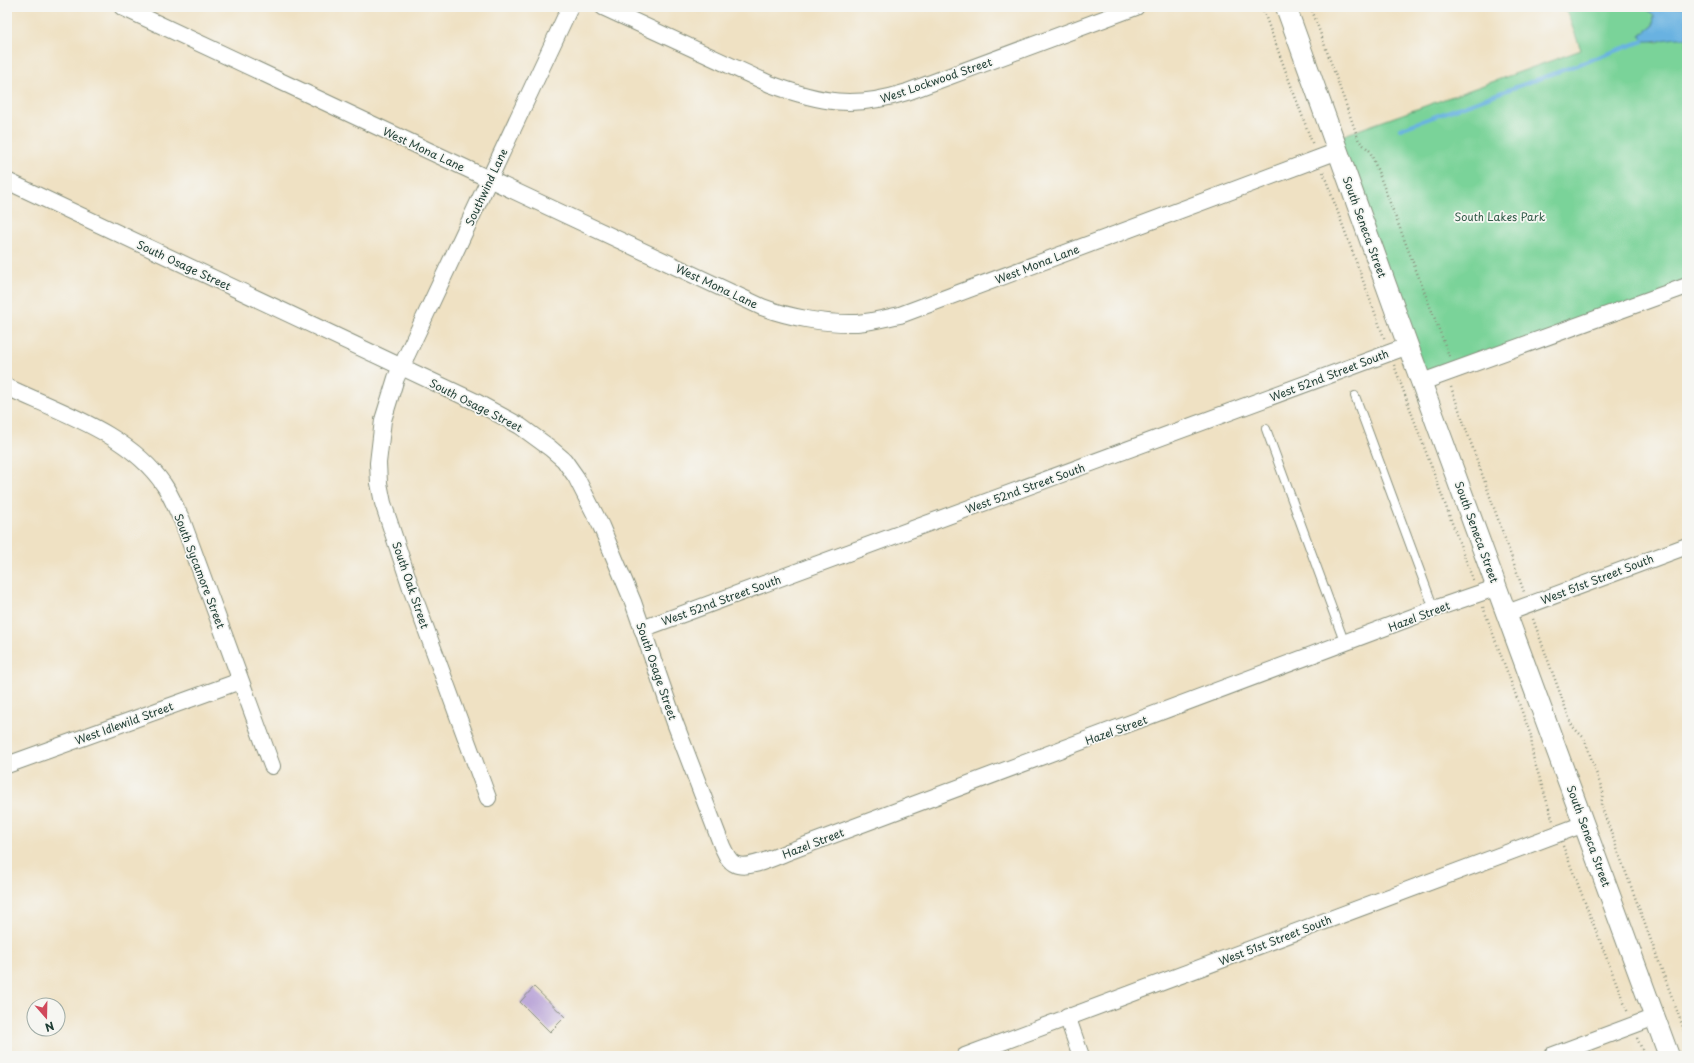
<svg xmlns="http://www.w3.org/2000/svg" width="1694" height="1063" viewBox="0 0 1694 1063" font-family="'Playpen Sans',sans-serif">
	<rect width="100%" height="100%" fill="#f6f6f2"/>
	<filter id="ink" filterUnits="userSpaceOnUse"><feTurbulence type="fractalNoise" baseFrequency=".025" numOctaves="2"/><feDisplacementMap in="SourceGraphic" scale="8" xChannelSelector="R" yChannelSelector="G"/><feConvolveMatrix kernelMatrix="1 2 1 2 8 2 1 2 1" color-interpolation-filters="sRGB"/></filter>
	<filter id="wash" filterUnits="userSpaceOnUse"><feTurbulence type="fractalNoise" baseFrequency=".012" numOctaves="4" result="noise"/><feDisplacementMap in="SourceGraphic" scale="16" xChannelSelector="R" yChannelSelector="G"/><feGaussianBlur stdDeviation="0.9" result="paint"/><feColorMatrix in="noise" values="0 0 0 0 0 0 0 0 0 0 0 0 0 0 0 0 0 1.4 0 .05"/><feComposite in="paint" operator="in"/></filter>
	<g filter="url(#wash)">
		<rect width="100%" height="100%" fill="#efe1c3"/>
		<polygon fill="#7ad399" stroke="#4c8866" points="1565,7 1645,7 1654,16 1653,26 1640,36 1657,42 1674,37 1687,38 1687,286 1422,382 1333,139 1581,50"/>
		<path fill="#69b2e1" stroke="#44788a" d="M1645,7H1687V38C1672,37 1659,42 1643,41L1640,36L1653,26L1654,16Z"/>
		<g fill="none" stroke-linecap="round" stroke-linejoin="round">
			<polyline stroke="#69b2e1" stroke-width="4" points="1400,129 1643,41"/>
		</g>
		<g id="blocks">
			<polygon fill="#b098d3" points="534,987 565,1017 550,1032 520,1002"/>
		</g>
	</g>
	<g filter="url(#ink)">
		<use href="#blocks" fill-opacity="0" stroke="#878f7c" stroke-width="1"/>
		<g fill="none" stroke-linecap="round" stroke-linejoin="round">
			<g stroke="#878f7c" stroke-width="10">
				<g id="service">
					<polyline points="1355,396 1434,609"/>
					<polyline points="1266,429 1345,644"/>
				</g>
			</g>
			<g stroke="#878f7c" stroke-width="18">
				<g id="minor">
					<path d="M122,7L762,307C791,318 826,324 857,323C871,322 886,318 900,315L1338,151"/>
					<path d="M603,7L770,84C821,103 854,109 907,92L1136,7"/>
					<path d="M7,181L476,402L520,426L550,448L564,460L576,477L601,526L633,602L675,723L722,846C725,852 728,861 735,864C748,871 779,855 793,850L1434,609L1498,587"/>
					<polyline points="1422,382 1687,286"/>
					<path d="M7,387C60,412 130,434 164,485C171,495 176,509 182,520L272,766"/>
					<polyline points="1507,613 1687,546"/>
					<polyline points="642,629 1408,346"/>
					<polyline points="7,765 240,681"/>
					<polyline points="488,798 412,591 383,503 379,483 378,463 383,420 396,378 570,7"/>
					<polyline points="1067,1016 1081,1056"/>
					<polyline points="965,1056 1584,824"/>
					<polyline points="1551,1056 1655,1017"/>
				</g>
			</g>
			<g stroke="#878f7c" stroke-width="22">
				<polyline id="tertiary" points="1286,7 1408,346 1669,1056"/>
			</g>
			<g stroke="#878f7c" stroke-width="2.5" stroke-dasharray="1 3" stroke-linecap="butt">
				<polyline points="1262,7 1313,145"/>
				<polyline points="1311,7 1359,141 1370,151 1450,358"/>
				<polyline points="1323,172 1385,340"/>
				<polyline points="1394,365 1473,580"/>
				<polyline points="1451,387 1524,592"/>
				<polyline points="1483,607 1531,736 1533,757 1553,821"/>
				<polyline points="1533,619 1572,726 1584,738 1603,792 1601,805 1684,1030 1687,1033"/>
				<polyline points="1563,846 1628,1013"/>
				<polyline points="1637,1038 1645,1056"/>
			</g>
			<use href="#service" stroke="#fff" stroke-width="8"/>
			<use href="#minor" stroke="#fff" stroke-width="16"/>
			<use href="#tertiary" stroke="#fff" stroke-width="20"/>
		</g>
	</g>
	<g text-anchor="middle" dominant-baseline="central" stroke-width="3.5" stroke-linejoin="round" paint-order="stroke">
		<g font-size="11" fill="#1f3d34" stroke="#f6f6f2">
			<text transform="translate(936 80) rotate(-19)">West Lockwood Street</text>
			<text transform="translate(424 149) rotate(25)">West Mona Lane</text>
			<text transform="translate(486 187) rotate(-65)">Southwind Lane</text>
			<text transform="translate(1365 227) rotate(70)">South Seneca Street</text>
			<text transform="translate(1037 264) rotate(-21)">West Mona Lane</text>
			<text transform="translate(184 265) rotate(25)">South Osage Street</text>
			<text transform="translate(717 286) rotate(25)">West Mona Lane</text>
			<text transform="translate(1329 375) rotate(-21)">West 52nd Street South</text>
			<text transform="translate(476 405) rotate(27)">South Osage Street</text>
			<text transform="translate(1025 488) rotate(-20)">West 52nd Street South</text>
			<text transform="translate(1477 532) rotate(70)">South Seneca Street</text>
			<text transform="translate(200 571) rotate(69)">South Sycamore Street</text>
			<text transform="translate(1597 579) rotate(-21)">West 51st Street South</text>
			<text transform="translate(411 585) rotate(71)">South Oak Street</text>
			<text transform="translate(721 600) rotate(-20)">West 52nd Street South</text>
			<text transform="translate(1419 616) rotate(-21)">Hazel Street</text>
			<text transform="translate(657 671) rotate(71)">South Osage Street</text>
			<text transform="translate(124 723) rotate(-20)">West Idlewild Street</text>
			<text transform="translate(1116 730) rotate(-20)">Hazel Street</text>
			<text transform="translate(1589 836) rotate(70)">South Seneca Street</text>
			<text transform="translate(813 843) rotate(-21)">Hazel Street</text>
			<text transform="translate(1275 940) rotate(-21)">West 51st Street South</text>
		</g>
		<g font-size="11" fill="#315b48" stroke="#f6f6f2">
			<text x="1500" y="216">South Lakes Park</text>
		</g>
	</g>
	<rect width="1694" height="1063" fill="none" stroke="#f6f6f2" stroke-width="24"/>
	<g transform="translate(46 1017) rotate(160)"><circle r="19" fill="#f6f6f2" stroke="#a0aca6"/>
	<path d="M0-3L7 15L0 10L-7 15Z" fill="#d1495b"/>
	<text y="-6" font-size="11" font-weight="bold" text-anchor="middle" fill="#1f3d34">N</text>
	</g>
</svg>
